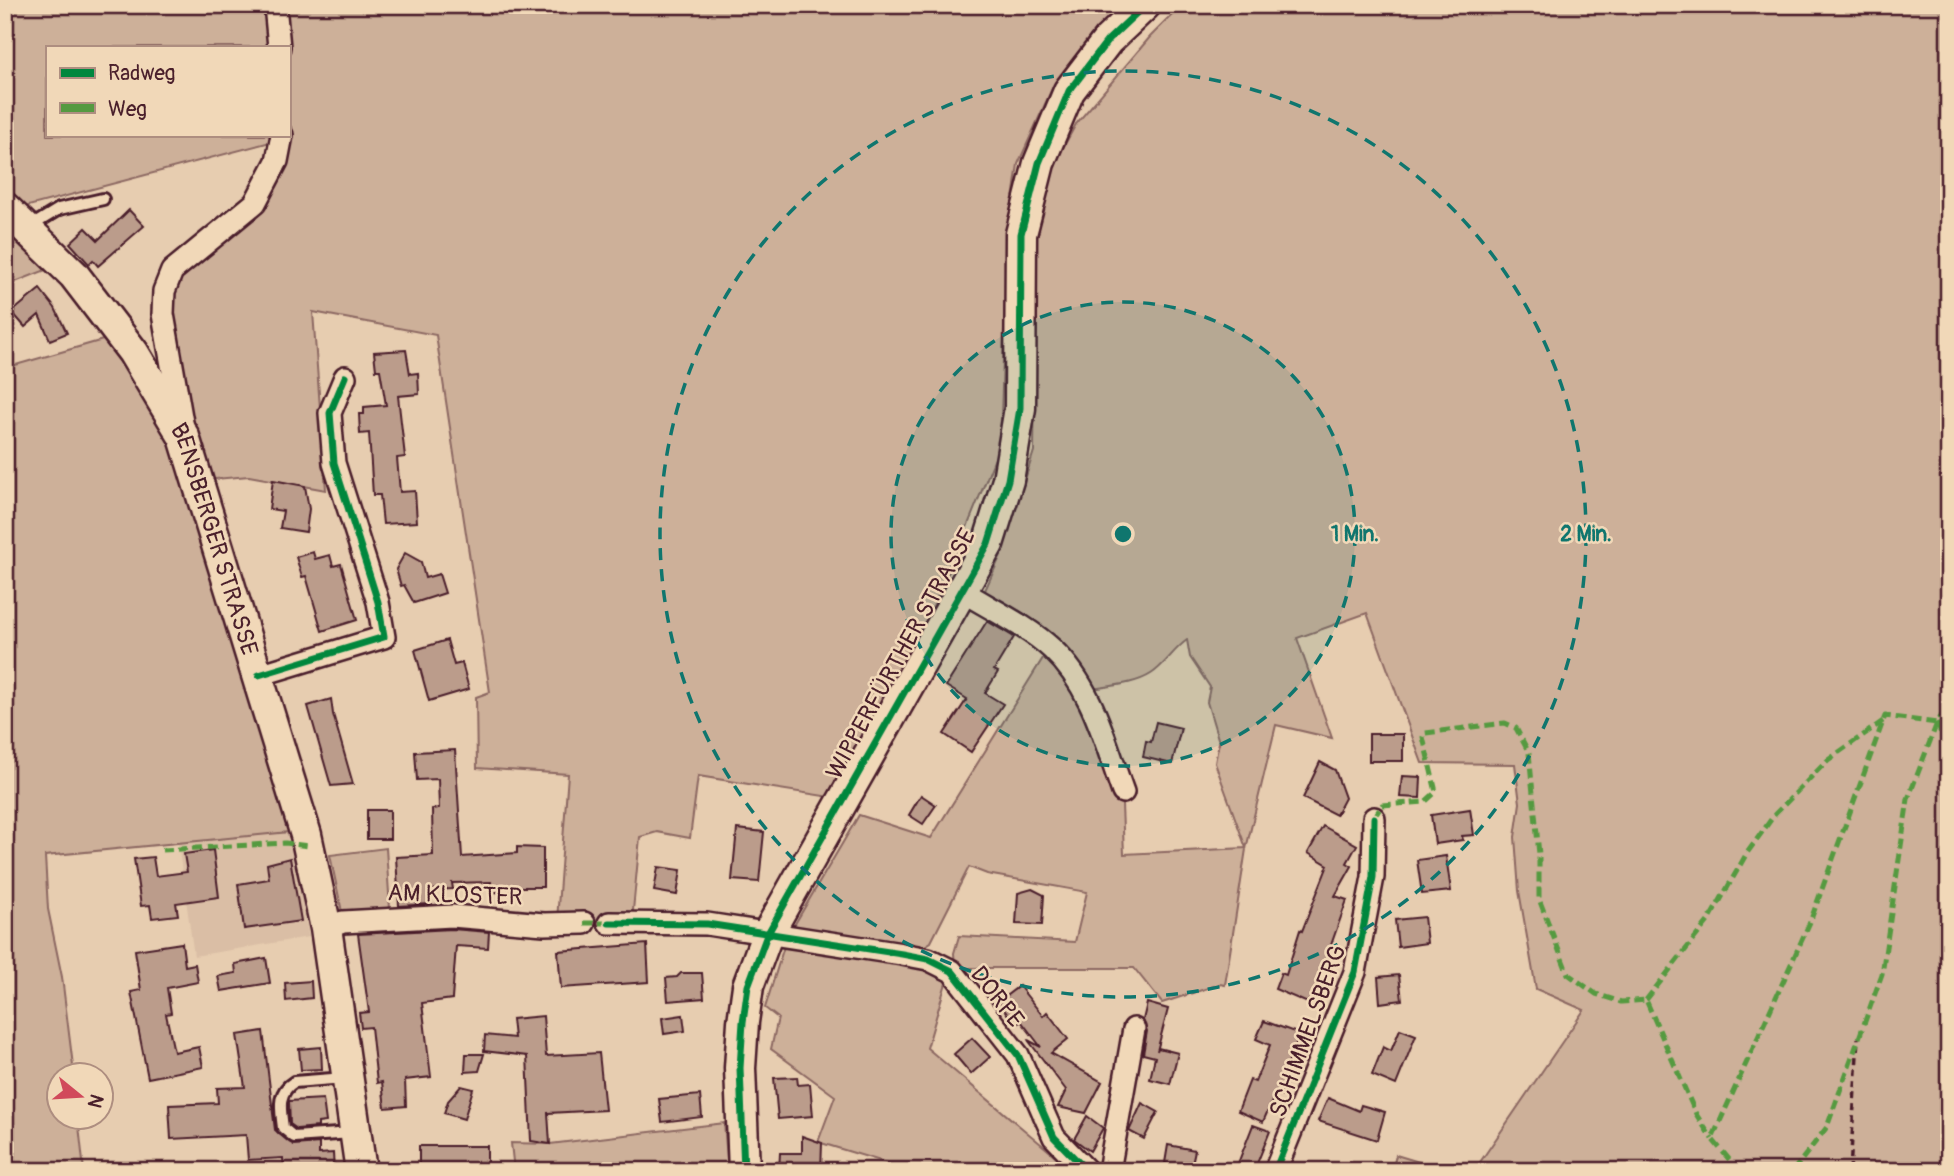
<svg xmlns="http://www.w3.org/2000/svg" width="1954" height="1176" viewBox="0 0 1954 1176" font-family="Pangolin,sans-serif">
	<rect width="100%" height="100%" fill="#e7cdb0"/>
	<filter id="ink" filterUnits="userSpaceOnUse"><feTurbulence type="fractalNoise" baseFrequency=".0143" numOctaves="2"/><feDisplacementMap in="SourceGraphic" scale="14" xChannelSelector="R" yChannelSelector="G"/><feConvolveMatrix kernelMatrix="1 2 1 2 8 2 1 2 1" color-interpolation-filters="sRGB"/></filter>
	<g filter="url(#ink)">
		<polygon fill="#dabea5" points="289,832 309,937 194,956 178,843"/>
		<g fill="#cdb099" stroke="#8c6862" stroke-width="2">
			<polygon points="5,5 272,5 275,47 47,47 47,135 279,135 278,140 21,208 5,197"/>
			<polygon points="279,5 1127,5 1054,84 1018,164 1007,241 1000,446 948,574 886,708 830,797 698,776 690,838 657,832 640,837 632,921 588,923 557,920 568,774 477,768 476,697 490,692 436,335 313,312 326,490 249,476 204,480 188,434 168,292 176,272 218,240 289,135 289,47"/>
			<path d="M1182,5H1949V1171H1474L1584,1010L1536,989L1519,891L1515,837L1520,803L1515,764L1422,763L1367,613L1297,638L1332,738L1276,725L1246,849L1225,985L1220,984L1162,1003L1134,968H955L954,953L959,936L1075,942L1087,892L987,874L969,867L931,942L920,949L789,934L859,815L931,838L1048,650L1081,690L1122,805L1124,854L1246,848L1215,763L1219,742L1207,702L1210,687L1190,657L1187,640C1174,649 1164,666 1151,674C1134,685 1107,686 1087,690L1052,645L982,597L1001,555L1034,451L1037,238L1051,170L1076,124L1150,37Z"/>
			<polygon points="5,225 51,268 5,286"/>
			<polygon points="110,338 180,438 289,832 45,856 48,909 62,977 74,1074 60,1074 60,1116 78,1117 84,1171 5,1171 5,368"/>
			<polygon points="386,848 390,909 342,912 330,855"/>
			<polygon points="785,943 898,956 948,976 927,1048 1073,1171 891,1171 894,1165 818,1142 835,1096 771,1049 778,1018 765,1008"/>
			<polygon points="724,1123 728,1171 514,1171 511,1143 550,1144"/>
			<polygon points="1396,1155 1449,1171 1392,1171"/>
		</g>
		<g fill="#bb9c8b" stroke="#4a1f2b" stroke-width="2">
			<polygon points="129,210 144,226 98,266 93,260 89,264 70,243 86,228 98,240"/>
			<polygon points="40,289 55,308 67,333 50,340 39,315 25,327 12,312"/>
			<polygon points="406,350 410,374 418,373 419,394 398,396 405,457 397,458 400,492 415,491 417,522 383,524 380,495 373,495 369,433 360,434 359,414 364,414 364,407 386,405 380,370 376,370 374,352"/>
			<polygon points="273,480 305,486 309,509 306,532 280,528 283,511 269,509"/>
			<polygon points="313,552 315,559 330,555 333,566 341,564 357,620 322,631 306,576 302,577 296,557"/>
			<polygon points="405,553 421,562 425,578 439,574 445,593 414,603 404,585 401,586 396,569"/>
			<polygon points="987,621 1014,637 994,670 998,672 985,693 1003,704 971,752 944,734 967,699 946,686"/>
			<polygon points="447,640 454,665 462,663 469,689 429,701 415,650"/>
			<polygon points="331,699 333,714 353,784 331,786 308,706"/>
			<polygon points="1156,722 1181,728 1172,764 1143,757 1146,741 1151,742"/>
			<rect x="1369" y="734" width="34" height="27"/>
			<polygon points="455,750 462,857 517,853 517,847 543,848 543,887 517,887 517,893 490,892 491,882 452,883 453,889 430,890 430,904 399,906 396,857 433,855 432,809 439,808 438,779 417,780 415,752"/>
			<polygon points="1320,762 1335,770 1345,798 1336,815 1303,798"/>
			<polygon points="1402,776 1421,777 1420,798 1400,797"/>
			<polygon points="921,795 936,805 923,824 909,815"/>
			<polygon points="1470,809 1474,835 1462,836 1463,840 1435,844 1431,815"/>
			<rect x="367" y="810" width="23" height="29"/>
			<polygon points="1323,826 1357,845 1347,863 1352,866 1335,896 1347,900 1310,1004 1275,989 1281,973 1286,975 1300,930 1302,931 1328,865 1308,853"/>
			<polygon points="737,829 764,832 759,882 732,880"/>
			<polygon points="213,850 219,897 176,903 178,915 152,918 150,905 141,906 134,859 153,857 156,876 187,872 184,854"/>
			<polygon points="1446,856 1451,891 1422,894 1417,860"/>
			<polygon points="290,858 301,921 244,929 238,884 269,879 267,864"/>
			<polygon points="658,867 681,870 677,895 654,891"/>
			<polygon points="1032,889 1044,895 1042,925 1016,924 1018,893"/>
			<polygon points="1424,917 1427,943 1398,947 1395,920"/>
			<polygon points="452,929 489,932 488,948 456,946 452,999 422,1003 431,1077 405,1080 406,1106 385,1108 382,1082 377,1083 371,1027 361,1028 359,1013 369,1012 358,934"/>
			<polygon points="182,943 185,966 195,964 198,982 167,988 171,1013 166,1014 174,1052 199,1047 203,1067 148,1078 131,992 141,990 135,950"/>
			<polygon points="647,944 649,982 561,988 558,951"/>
			<polygon points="266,958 270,983 221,991 218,976 236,973 235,964"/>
			<polygon points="681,973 702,973 704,998 668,1001 666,978 677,977"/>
			<polygon points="1399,975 1402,1000 1380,1003 1378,977"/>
			<polygon points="311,981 312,998 286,1001 285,983"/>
			<polygon points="1019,986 1043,1016 1047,1012 1068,1039 1051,1053 1102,1082 1086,1113 1058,1107 1066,1090 1028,1040 1041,1047 1021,1021 1016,1025 998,1002"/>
			<polygon points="1147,1003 1168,1009 1157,1051 1158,1048 1178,1053 1170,1084 1150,1079 1155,1057 1143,1054 1147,1031 1143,1020"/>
			<polygon points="683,1015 685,1031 664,1034 662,1018"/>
			<polygon points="543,1016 546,1056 599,1053 605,1110 548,1113 550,1144 531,1141 527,1056 484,1051 485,1035 514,1038 512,1019"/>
			<polygon points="1264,1021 1300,1034 1288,1064 1293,1066 1281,1095 1276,1092 1263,1122 1238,1111 1250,1080 1255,1082 1270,1045 1256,1039"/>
			<polygon points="1400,1029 1416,1035 1396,1085 1372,1075 1383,1047 1391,1051"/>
			<polygon points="263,1031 275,1130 294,1145 319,1143 319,1154 333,1153 334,1171 284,1171 283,1158 248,1160 246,1135 171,1139 169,1105 218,1103 217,1088 245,1087 237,1035"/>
			<polygon points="972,1038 990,1057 971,1074 954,1054"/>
			<polygon points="321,1047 322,1069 301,1070 299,1049"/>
			<polygon points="466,1054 484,1054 479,1071 465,1072"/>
			<polygon points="797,1077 798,1085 810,1084 813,1116 778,1119 774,1078"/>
			<polygon points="461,1086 473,1089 464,1119 444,1113 448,1101"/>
			<polygon points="700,1095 702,1117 662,1122 659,1099"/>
			<polygon points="1328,1098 1359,1111 1361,1105 1385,1112 1377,1140 1318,1121"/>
			<polygon points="323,1099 326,1122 318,1123 318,1127 297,1129 290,1124 289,1101"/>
			<polygon points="1142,1103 1158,1112 1144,1139 1129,1131"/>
			<polygon points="1087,1116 1103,1128 1090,1151 1074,1139"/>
			<polygon points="1253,1125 1270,1131 1254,1171 1235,1171"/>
			<polygon points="802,1136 822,1143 821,1171 779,1171 780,1153 802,1153"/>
			<polygon points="1168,1145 1195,1150 1191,1168 1165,1163"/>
			<polygon points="419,1146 487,1146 487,1171 424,1171 423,1165 419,1166"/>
		</g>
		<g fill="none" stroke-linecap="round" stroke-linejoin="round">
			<g stroke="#4a1f2b" stroke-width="16">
				<g id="lane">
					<polyline points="28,228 59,209 103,199"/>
					<path d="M345,1078L294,1082C276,1093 281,1110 283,1128L294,1137L352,1133"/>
				</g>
			</g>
			<g stroke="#4a1f2b" stroke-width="26">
				<g id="street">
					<polyline points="275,5 279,47"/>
					<polyline points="183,428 163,314 164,291 172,271 255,203 277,161 282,135"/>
					<path d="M962,591C991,609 1027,626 1052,649C1092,686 1105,742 1123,792"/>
					<polyline points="259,675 384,637 378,602 334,463 330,413 345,377"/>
					<polyline points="609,923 707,924 902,954 928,959 952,971 1018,1055 1054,1137 1087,1171"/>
					<polyline points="326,928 343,922 452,916 544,924 584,923"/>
					<polyline points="1109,1171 1134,1029"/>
					<polyline points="1275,1171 1355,972 1373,877 1374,818"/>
				</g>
			</g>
			<g stroke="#4a1f2b" stroke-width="35">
				<g id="secondary">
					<path id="s1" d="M5,208L74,275L133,352L184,437L306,835L326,928L361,1171"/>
					<polyline points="744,1171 740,1068 743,1022 748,986 767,935 988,544 1008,480 1020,408 1021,234 1039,163 1069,91 1108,40 1145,5"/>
				</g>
			</g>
			<polyline stroke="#4a1f2b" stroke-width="3.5" stroke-dasharray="7 5" stroke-linecap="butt" points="1850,1171 1858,1038"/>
			<use href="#lane" stroke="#f1d8b8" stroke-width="10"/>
			<use href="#street" stroke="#f1d8b8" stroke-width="21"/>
			<use href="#secondary" stroke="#f1d8b8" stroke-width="30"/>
			<g stroke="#559a41" stroke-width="5" stroke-dasharray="10 5" stroke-linecap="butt">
				<polyline points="1937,723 1949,754"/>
				<polyline points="1374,818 1382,805 1425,802 1436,792 1423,737 1425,733 1505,723 1516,728 1529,753 1539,854 1539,899 1568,974 1596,994 1621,1002 1646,1000 1696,1114 1712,1139"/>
				<polyline points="162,850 285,843 309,846"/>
				<polyline points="584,923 609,923"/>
				<polyline points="1646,1000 1709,920 1747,853 1775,814 1828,760 1883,721"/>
				<polyline points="1739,1171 1712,1139 1810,922 1885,716 1937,723"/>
				<polyline points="1793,1171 1827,1127 1882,974 1908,799 1937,723 1949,704"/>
			</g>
			<g stroke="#f1d8b8" stroke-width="11">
				<g id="cycleway">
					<polyline points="259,675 384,637 378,602 334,463 330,413 345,377"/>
					<polyline points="609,923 707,924 902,954 928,959 952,971 1018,1055 1054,1137 1087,1171"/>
					<polyline points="744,1171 740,1068 743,1022 748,986 767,935 988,544 1008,480 1020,408 1021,234 1039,163 1069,91 1108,40 1145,5"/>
					<polyline points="1275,1171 1355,972 1373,877 1374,818"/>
				</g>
			</g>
			<use href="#cycleway" stroke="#00873e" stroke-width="7"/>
		</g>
	</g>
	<circle cx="1123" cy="534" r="232" fill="#0f766e" fill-opacity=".12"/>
	<g fill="none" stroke="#0f766e" stroke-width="3.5" stroke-dasharray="12 9">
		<circle cx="1123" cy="534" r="232"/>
		<circle cx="1123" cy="534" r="463"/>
	</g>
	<g text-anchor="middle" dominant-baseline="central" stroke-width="5" stroke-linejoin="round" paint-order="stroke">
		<g font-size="24" fill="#4a1f2b" stroke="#f1d8b8">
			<text stroke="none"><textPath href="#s1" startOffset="399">BENSBERGER STRASSE</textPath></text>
			<text transform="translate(901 654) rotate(-61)">WIPPERFÜRTHER STRASSE</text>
			<text transform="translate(455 895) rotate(2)">AM KLOSTER</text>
			<text transform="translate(997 997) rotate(52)">DORPE</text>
			<text transform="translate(1308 1031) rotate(-70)">SCHIMMELSBERG</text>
		</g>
	</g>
	<circle cx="1123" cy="534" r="10" fill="#0f766e" stroke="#f1d8b8" stroke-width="3.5"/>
	<g font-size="21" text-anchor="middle" font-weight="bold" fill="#0f766e" stroke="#f1d8b8" stroke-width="5" stroke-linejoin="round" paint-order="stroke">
		<text x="1355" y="541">1 Min.</text>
		<text x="1586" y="541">2 Min.</text>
	</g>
	<rect width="1954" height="1176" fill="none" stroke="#f1d8b8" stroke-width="28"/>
	<rect x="14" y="14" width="1926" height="1148" fill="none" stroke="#4a1f2b" stroke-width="2.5" filter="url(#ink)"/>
	<rect x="46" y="46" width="245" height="91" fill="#f1d8b8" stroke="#ae8e80" stroke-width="2"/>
	<rect x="60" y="68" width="35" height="10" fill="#00873e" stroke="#ae8e80" stroke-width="2"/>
	<text x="108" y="80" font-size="21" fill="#4a1f2b">Radweg</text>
	<rect x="60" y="103" width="35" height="10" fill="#559a41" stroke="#ae8e80" stroke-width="2"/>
	<text x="108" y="116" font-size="21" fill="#4a1f2b">Weg</text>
	<g transform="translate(80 1096) rotate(108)"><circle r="33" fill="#f1d8b8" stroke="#ae8e80" stroke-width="2"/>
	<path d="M0-5L12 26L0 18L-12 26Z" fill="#d1495b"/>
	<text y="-10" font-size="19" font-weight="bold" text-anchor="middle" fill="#4a1f2b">N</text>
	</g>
</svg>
